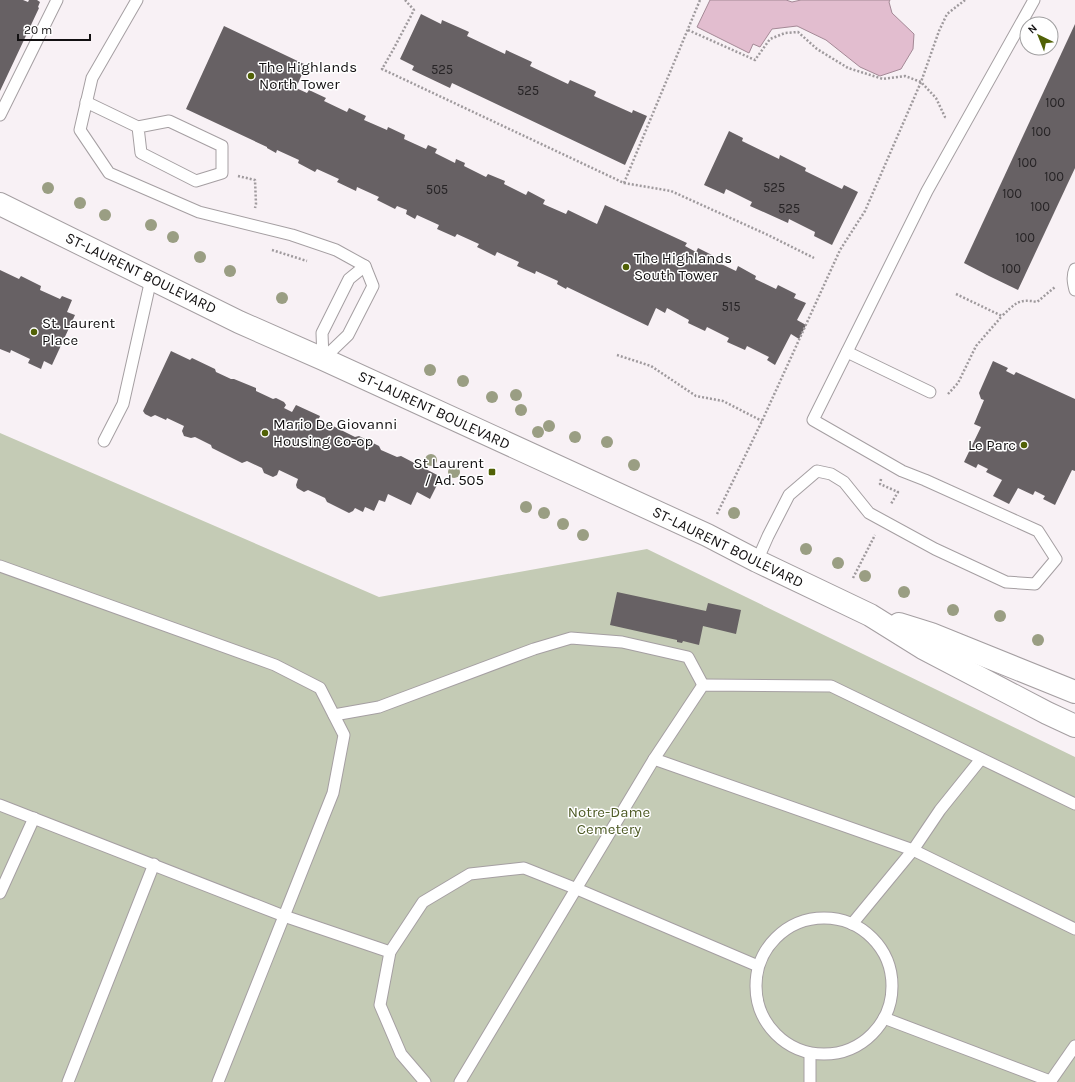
<svg xmlns="http://www.w3.org/2000/svg" width="1075" height="1082" viewBox="0 0 1075 1082" font-family="Karla,sans-serif">
	<rect width="100%" height="100%" fill="#f8f1f5"/>
	<polygon fill="#c4cbb5" points="0,433 379,597 647,549 1075,757 1075,1082 0,1082"/>
	<polygon fill="#e2bdcf" stroke="#a48996" points="710,0 786,0 792,2 801,0 890,0 889,2 892,13 914,34 913,49 901,69 880,76 860,67 826,40 797,26 772,29 760,47 753,44 749,53 697,27"/>
	<g fill="#676164">
		<polygon points="0,0 23,0 28,2 29,0 37,0 40,2 38,7 39,8 0,91"/>
		<polygon points="421,14 441,24 442,20 467,31 469,32 467,36 505,54 506,50 532,62 530,66 568,84 570,80 595,91 596,92 594,96 632,113 633,110 647,116 625,165 452,83 450,88 412,70 414,66 400,59"/>
		<polygon points="1075,24 1075,168 1018,290 989,276 964,263"/>
		<polygon points="224,26 306,65 296,88 307,93 309,90 326,98 324,101 347,112 349,108 366,116 364,120 387,130 388,127 405,135 404,139 426,149 428,145 437,149 435,153 455,163 456,159 465,163 464,166 486,177 488,174 505,181 504,184 526,195 528,191 545,200 543,204 566,214 568,210 597,224 605,205 687,243 685,246 696,252 698,248 716,257 715,261 736,271 738,266 756,276 755,279 776,289 778,285 796,294 794,298 806,303 797,320 806,325 799,339 791,334 775,365 767,360 769,357 747,346 745,350 727,342 729,338 707,327 705,331 688,323 689,320 667,308 665,313 656,308 648,326 567,287 566,289 557,284 558,281 536,271 535,274 517,266 519,262 497,252 495,256 477,247 479,244 457,234 455,237 437,229 439,225 417,215 415,219 406,214 407,210 397,206 395,209 377,200 379,197 357,187 356,191 337,182 339,179 317,169 315,172 298,163 299,160 277,150 276,153 267,148 267,147 186,109"/>
		<polygon points="729,131 743,138 742,141 779,159 780,155 806,168 805,171 842,189 844,185 858,192 832,245 814,236 815,232 789,219 788,223 750,206 752,202 726,189 724,194 704,185"/>
		<polygon points="0,270 19,279 21,276 41,286 40,290 60,299 62,296 72,300 67,312 75,315 52,365 44,361 41,369 28,363 30,359 11,350 10,353 0,349"/>
		<polygon points="171,351 190,360 192,358 215,369 216,372 231,379 234,379 256,388 256,391 273,399 276,398 284,402 286,405 284,408 292,412 296,405 320,416 317,423 325,427 327,424 329,424 355,437 359,436 379,446 381,450 397,457 401,456 441,477 430,499 417,492 411,505 388,494 385,502 379,500 374,511 365,507 363,512 355,508 353,511 349,513 327,502 325,498 308,490 304,492 297,488 296,485 298,479 279,470 277,475 273,477 264,473 262,468 247,461 242,463 212,448 211,445 195,437 191,438 184,436 182,431 184,426 167,418 166,420 155,415 151,417 145,414 143,411"/>
		<polygon points="993,361 1008,368 1006,371 1014,375 1016,372 1075,399 1075,471 1072,470 1055,505 1043,499 1045,496 1035,491 1033,495 1018,488 1009,504 993,496 1002,480 986,472 988,469 978,464 976,468 964,462 981,427 974,424 984,400 981,399 979,393"/>
		<polygon points="617,592 706,611 708,603 741,610 736,634 703,626 699,645 683,641 682,643 677,642 677,640 610,625"/>
	</g>
	<g fill="none" stroke-linecap="round" stroke-linejoin="round">
		<g stroke="#a59fa2" stroke-width="13">
			<g id="lane">
				<polyline points="137,0 92,78 80,130 109,173 199,212 292,235 336,250 365,266 373,286 348,335 323,359"/>
				<polyline points="86,102 138,127 169,121 222,146 222,173 196,181 141,153 138,127"/>
				<polyline points="0,115 57,0"/>
				<path d="M1075,269C1072,276 1073,282 1075,290"/>
				<polyline points="847,352 930,392"/>
				<polyline points="323,359 322,333 349,279 365,266"/>
				<polyline points="104,441 123,404 151,279"/>
				<polyline points="757,561 768,536 789,495 817,471 831,474 844,482 869,513 935,549 1006,582 1035,584 1056,559 1038,531 925,480 902,471 813,420 927,191 1034,0"/>
				<polyline points="0,566 275,665 320,688 344,735 333,793 218,1082"/>
				<polyline points="334,715 379,707 534,649 571,638 622,642 688,657 703,685"/>
				<polyline points="654,759 913,850 1075,929"/>
				<polyline points="0,805 284,916 390,952"/>
				<polyline points="0,893 34,818"/>
				<circle cx="824" cy="986" r="68"/>
				<polyline points="852,924 913,850 940,810 981,759"/>
				<polyline points="884,1018 1050,1081"/>
				<polyline points="68,1082 154,864"/>
				<polyline points="425,1082 401,1054 380,1005 390,952 423,902 470,874 524,868 577,889 758,966"/>
				<polyline points="460,1082 654,759 703,685 831,686 1075,804"/>
				<polyline points="810,1082 810,1053"/>
				<polyline points="1050,1082 1075,1046"/>
			</g>
		</g>
		<g stroke="#a59fa2" stroke-width="24">
			<g id="secondary">
				<polyline points="0,204 239,322 323,359 707,535 757,561 870,615 923,648 1047,713 1075,726"/>
				<polyline points="899,624 931,634 1075,692"/>
			</g>
		</g>
		<g stroke="#9f9a9d" stroke-width="2.5" stroke-dasharray="2 2" stroke-linecap="butt">
			<polyline points="405,0 414,10 393,50 382,69 624,183 671,191 768,235 814,258"/>
			<polyline points="688,30 755,60 770,39 785,33 798,32 817,49 848,68 883,79 905,76 921,82 936,98 945,117 947,118"/>
			<polyline points="238,176 255,180 256,204 255,208"/>
			<polyline points="624,183 700,0"/>
			<polyline points="272,250 307,261"/>
			<path d="M956,294L1002,316C1015,304 1018,298 1037,302L1055,287"/>
			<polyline points="617,355 651,366 696,396 723,401 762,421"/>
			<polyline points="948,394 958,383 976,346 1002,316"/>
			<polyline points="881,479 880,484 898,492 891,504"/>
			<polyline points="717,514 762,421 840,250 865,211 921,82 939,31 947,14 965,0"/>
			<polyline points="853,578 875,535"/>
		</g>
		<use href="#lane" stroke="#fff" stroke-width="11"/>
		<use href="#secondary" stroke="#fff" stroke-width="22"/>
	</g>
	<g fill="#9a9e83">
		<circle cx="48" cy="188" r="6"/>
		<circle cx="80" cy="203" r="6"/>
		<circle cx="105" cy="215" r="6"/>
		<circle cx="151" cy="225" r="6"/>
		<circle cx="173" cy="237" r="6"/>
		<circle cx="200" cy="257" r="6"/>
		<circle cx="230" cy="271" r="6"/>
		<circle cx="282" cy="298" r="6"/>
		<circle cx="430" cy="370" r="6"/>
		<circle cx="463" cy="381" r="6"/>
		<circle cx="516" cy="395" r="6"/>
		<circle cx="492" cy="397" r="6"/>
		<circle cx="521" cy="410" r="6"/>
		<circle cx="549" cy="426" r="6"/>
		<circle cx="538" cy="432" r="6"/>
		<circle cx="575" cy="437" r="6"/>
		<circle cx="607" cy="442" r="6"/>
		<circle cx="431" cy="460" r="6"/>
		<circle cx="634" cy="465" r="6"/>
		<circle cx="454" cy="472" r="6"/>
		<circle cx="526" cy="507" r="6"/>
		<circle cx="544" cy="513" r="6"/>
		<circle cx="734" cy="513" r="6"/>
		<circle cx="563" cy="524" r="6"/>
		<circle cx="583" cy="535" r="6"/>
		<circle cx="806" cy="549" r="6"/>
		<circle cx="838" cy="563" r="6"/>
		<circle cx="865" cy="576" r="6"/>
		<circle cx="904" cy="592" r="6"/>
		<circle cx="953" cy="610" r="6"/>
		<circle cx="1000" cy="616" r="6"/>
		<circle cx="1038" cy="640" r="6"/>
	</g>
	<g fill="#516106" stroke="#fff" stroke-width="1.5">
		<circle cx="251" cy="76" r="4"/>
		<circle cx="626" cy="267" r="4"/>
		<circle cx="34" cy="332" r="4"/>
		<circle cx="265" cy="433" r="4"/>
		<circle cx="1024" cy="445" r="4"/>
		<rect x="488" y="468" width="8" height="8" rx="2"/>
	</g>
	<g text-anchor="middle" dominant-baseline="central" stroke-width="3" stroke-linejoin="round" paint-order="stroke">
		<g font-size="13" fill="#272426">
			<text x="442" y="69">525</text>
			<text x="528" y="90">525</text>
			<text x="1055" y="102">100</text>
			<text x="1041" y="131">100</text>
			<text x="1027" y="162">100</text>
			<text x="1054" y="176">100</text>
			<text x="774" y="187">525</text>
			<text x="437" y="189">505</text>
			<text x="1012" y="193">100</text>
			<text x="1040" y="206">100</text>
			<text x="789" y="208">525</text>
			<text x="1025" y="237">100</text>
			<text x="1011" y="268">100</text>
			<text x="731" y="306">515</text>
		</g>
		<g font-size="15" fill="#121011" stroke="#fff" text-anchor="start">
			<text x="259" y="67">The Highlands<tspan x="259" dy="17">North Tower</tspan></text>
			<text x="634" y="258">The Highlands<tspan x="634" dy="17">South Tower</tspan></text>
			<text x="42" y="323">St. Laurent<tspan x="42" dy="17">Place</tspan></text>
			<text x="273" y="424">Mario De Giovanni<tspan x="273" dy="17">Housing Co-op</tspan></text>
			<text x="1016" y="445" text-anchor="end">Le Parc</text>
			<text x="484" y="463" text-anchor="end">St Laurent<tspan x="484" dy="17">/ Ad. 505</tspan></text>
		</g>
		<g font-size="15" fill="#121011" stroke="#fff">
			<text transform="translate(141 273) rotate(26)">ST-LAURENT BOULEVARD</text>
			<text transform="translate(434 410) rotate(25)">ST-LAURENT BOULEVARD</text>
			<text transform="translate(728 547) rotate(26)">ST-LAURENT BOULEVARD</text>
		</g>
		<g font-size="15" fill="#4e5b26" stroke="#fff">
			<text x="609" y="812">Notre-Dame<tspan x="609" dy="17">Cemetery</tspan></text>
		</g>
	</g>
	<g transform="translate(1039 36) rotate(317)"><circle r="19" fill="#ffffff" stroke="#a09fa0"/>
	<path d="M0-3L7 15L0 10L-7 15Z" fill="#516106"/>
	<text y="-6" font-size="11" font-weight="bold" text-anchor="middle" fill="#121011">N</text>
	</g>
	<path d="M18 34v6h72v-6" fill="none" stroke="#121011" stroke-width="2"/>
	<text x="24" y="34" font-size="12" fill="#121011" stroke="#ffffff" stroke-width="3" paint-order="stroke">20 m</text>
</svg>
